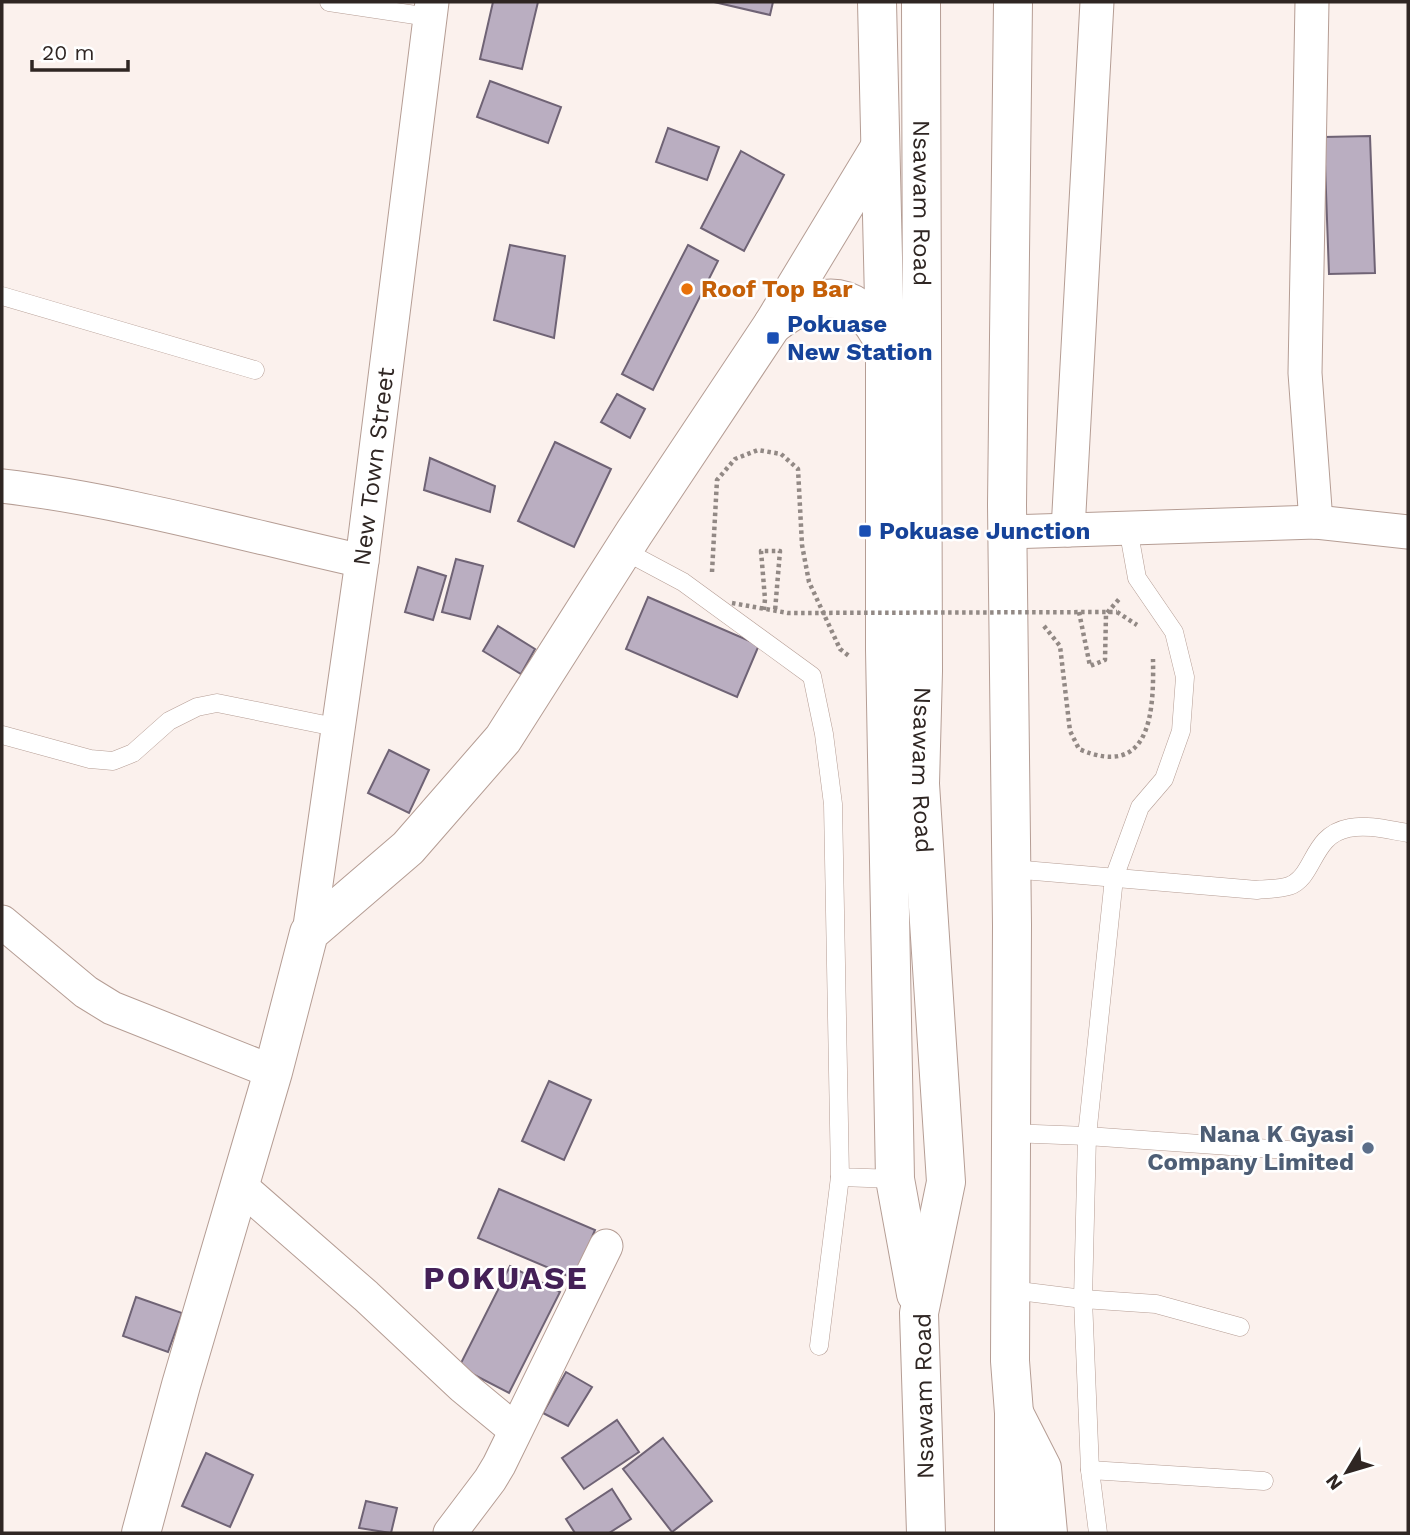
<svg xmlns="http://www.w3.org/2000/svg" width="1410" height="1535" viewBox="0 0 1410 1535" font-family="'Work Sans',sans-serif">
	<rect width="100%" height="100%" fill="#fbf1ed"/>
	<g fill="#baaec1" stroke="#6f6375" stroke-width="2">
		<polygon points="493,2 538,2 522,69 480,59"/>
		<polygon points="714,2 773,2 770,15"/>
		<polygon points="490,81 561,107 548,143 477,117"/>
		<polygon points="668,128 719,147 707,180 656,162"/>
		<polygon points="1370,136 1375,273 1329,274 1324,137"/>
		<polygon points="741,151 784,175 744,251 701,228"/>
		<polygon points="510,245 565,256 554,338 494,320"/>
		<polygon points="688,245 718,261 653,390 622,374"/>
		<polygon points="617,394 645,409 630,438 601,422"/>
		<polygon points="555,442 611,469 574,547 518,521"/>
		<polygon points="430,458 495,486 490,512 424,490"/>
		<polygon points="456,559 483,566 470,619 442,612"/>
		<polygon points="418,567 446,576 433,620 405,612"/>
		<polygon points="648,597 759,645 737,697 626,649"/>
		<polygon points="498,626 535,649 521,674 483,651"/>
		<polygon points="389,750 429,770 409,813 368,793"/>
		<polygon points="549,1081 591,1100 564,1160 522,1141"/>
		<polygon points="499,1189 595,1230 575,1279 478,1238"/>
		<polygon points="510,1266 560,1292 509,1393 459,1367"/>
		<polygon points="136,1297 182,1313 168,1352 123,1336"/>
		<polygon points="566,1372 592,1387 568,1426 543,1413"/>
		<polygon points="617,1420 639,1452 584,1489 562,1458"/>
		<polygon points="663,1438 712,1501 672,1532 623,1469"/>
		<polygon points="206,1453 253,1475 230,1527 182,1506"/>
		<polygon points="612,1489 631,1519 609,1533 575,1533 566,1519"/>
		<polygon points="366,1501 397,1508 391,1533 359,1528"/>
	</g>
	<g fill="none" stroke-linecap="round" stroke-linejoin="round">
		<g stroke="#b59d94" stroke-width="19">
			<g id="service">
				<polyline points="329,2 429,17"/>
				<polyline points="2,296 255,370"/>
				<polyline points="623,550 683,582 812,676 824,734 833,804 840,1177 895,1179"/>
				<polyline points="2,735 90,759 113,761 133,753 169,721 197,707 217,703 340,728"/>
				<path d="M1012,869L1257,890C1267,889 1279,889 1289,886C1315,877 1311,835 1349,828C1368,824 1389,830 1408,833"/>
				<polyline points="1011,1133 1087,1136 1302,1151"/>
				<polyline points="1011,1290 1083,1299 1156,1304 1240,1327"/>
				<polyline points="819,1346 840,1177"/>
				<polyline points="1090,1470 1264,1481"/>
				<polyline points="1098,1533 1090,1470 1083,1299 1087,1136 1114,878 1140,807 1164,779 1181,731 1185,677 1174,632 1137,578 1128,528"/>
			</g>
		</g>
		<g stroke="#b59d94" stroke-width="35">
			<g id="minor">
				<polyline points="1312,2 1305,373 1316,522"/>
				<path d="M2,486C121,500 245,535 362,561"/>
				<polyline points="1068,530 1097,2"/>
				<polyline points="1007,532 1316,522 1408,532"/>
				<polyline points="2,922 86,992 112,1008 273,1072"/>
				<path id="s1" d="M309,933L362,561L432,2"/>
				<polyline points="239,1185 366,1296 462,1386 514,1429"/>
				<polyline points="450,1533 490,1480 499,1465 606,1246"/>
			</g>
		</g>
		<g stroke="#b59d94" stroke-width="40">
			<polyline id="tertiary" points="141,1533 181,1385 273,1072 309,933 408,848 503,739 634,533 773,324"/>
		</g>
		<g stroke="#b59d94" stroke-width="40">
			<polyline id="secondary" points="1014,1413 1042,1468 1048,1533"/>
		</g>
		<g stroke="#b59d94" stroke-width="40">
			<g id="trunk">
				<polyline points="877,2 885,343 885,650 895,1179 916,1294"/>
				<path id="s2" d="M921,2L923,671L920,784L946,1182L919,1313L926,1533"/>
				<polyline points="1013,2 1007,505 1012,925 1010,1361 1014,1413 1014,1533"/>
				<path d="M775,323C800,305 829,287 859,308C870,316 878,333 885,343"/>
				<polyline points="773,324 880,147"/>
			</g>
		</g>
		<g stroke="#928985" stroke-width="4.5" stroke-dasharray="3.5 3.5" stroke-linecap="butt">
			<polyline points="712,572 717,480 735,459 758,450 781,454 798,469 802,545 809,582 840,649 849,656"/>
			<polyline points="764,610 765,599 761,551 780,551 775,611"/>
			<polyline points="1079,612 1090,666 1105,660 1106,614 1121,597"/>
			<polyline points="1117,612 1137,625"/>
			<path d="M1044,626L1060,646L1070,731L1079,749C1151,780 1154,712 1153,659"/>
		</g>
		<use href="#service" stroke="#fff" stroke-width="18"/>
		<use href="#minor" stroke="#fff" stroke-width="33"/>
		<use href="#tertiary" stroke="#fff" stroke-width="38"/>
		<use href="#secondary" stroke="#fff" stroke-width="38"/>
		<use href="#trunk" stroke="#fff" stroke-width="38"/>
		<polyline stroke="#928985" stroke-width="4.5" stroke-dasharray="3.5 3.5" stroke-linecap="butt" points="732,603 788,613 1117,612"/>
	</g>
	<circle fill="#e8710a" stroke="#fff" stroke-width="2.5" cx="687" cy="289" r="7"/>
	<g fill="#1a4fb4" stroke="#fff" stroke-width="2.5">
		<rect x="766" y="331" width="14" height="14" rx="3.5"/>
		<rect x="858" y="524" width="14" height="14" rx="3.5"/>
	</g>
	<circle fill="#5c6f8a" stroke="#fff" stroke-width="2.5" cx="1368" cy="1148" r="7"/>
	<g text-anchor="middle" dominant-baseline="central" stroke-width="5" stroke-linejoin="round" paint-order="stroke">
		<g font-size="24" fill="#2f2623" stroke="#fff">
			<text stroke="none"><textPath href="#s2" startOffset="201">Nsawam Road</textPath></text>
			<text stroke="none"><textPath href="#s1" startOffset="471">New Town Street</textPath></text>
			<text stroke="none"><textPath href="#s2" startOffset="768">Nsawam Road</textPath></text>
			<text transform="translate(924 1396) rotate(-91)">Nsawam Road</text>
		</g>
		<g font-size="24" font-weight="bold" fill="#c56008" stroke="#fff" text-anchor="start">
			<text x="701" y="289">Roof Top Bar</text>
		</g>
		<g font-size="24" font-weight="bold" fill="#164399" stroke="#fff" text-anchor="start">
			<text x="787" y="324">Pokuase<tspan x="787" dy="28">New Station</tspan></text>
			<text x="879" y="531">Pokuase Junction</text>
		</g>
		<g font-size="24" font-weight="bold" fill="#4e5e75" stroke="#fff" text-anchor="end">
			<text x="1354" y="1134">Nana K Gyasi<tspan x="1354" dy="28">Company Limited</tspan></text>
		</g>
		<g font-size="32" font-weight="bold" letter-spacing="2" fill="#442057" stroke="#fff">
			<text x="506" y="1278">POKUASE</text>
		</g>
	</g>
	<rect width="1410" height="1535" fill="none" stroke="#2f2623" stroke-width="7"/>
	<g transform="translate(1347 1472) rotate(232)" stroke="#ffffff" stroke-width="5" paint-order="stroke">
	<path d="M0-5L12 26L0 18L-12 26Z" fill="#2f2623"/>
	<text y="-10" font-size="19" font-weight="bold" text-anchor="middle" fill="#2f2623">N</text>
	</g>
	<path d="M32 60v10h96v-10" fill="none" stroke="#2f2623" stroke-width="3.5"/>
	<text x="42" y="60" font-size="21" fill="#2f2623" stroke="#ffffff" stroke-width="5" paint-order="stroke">20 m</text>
</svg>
